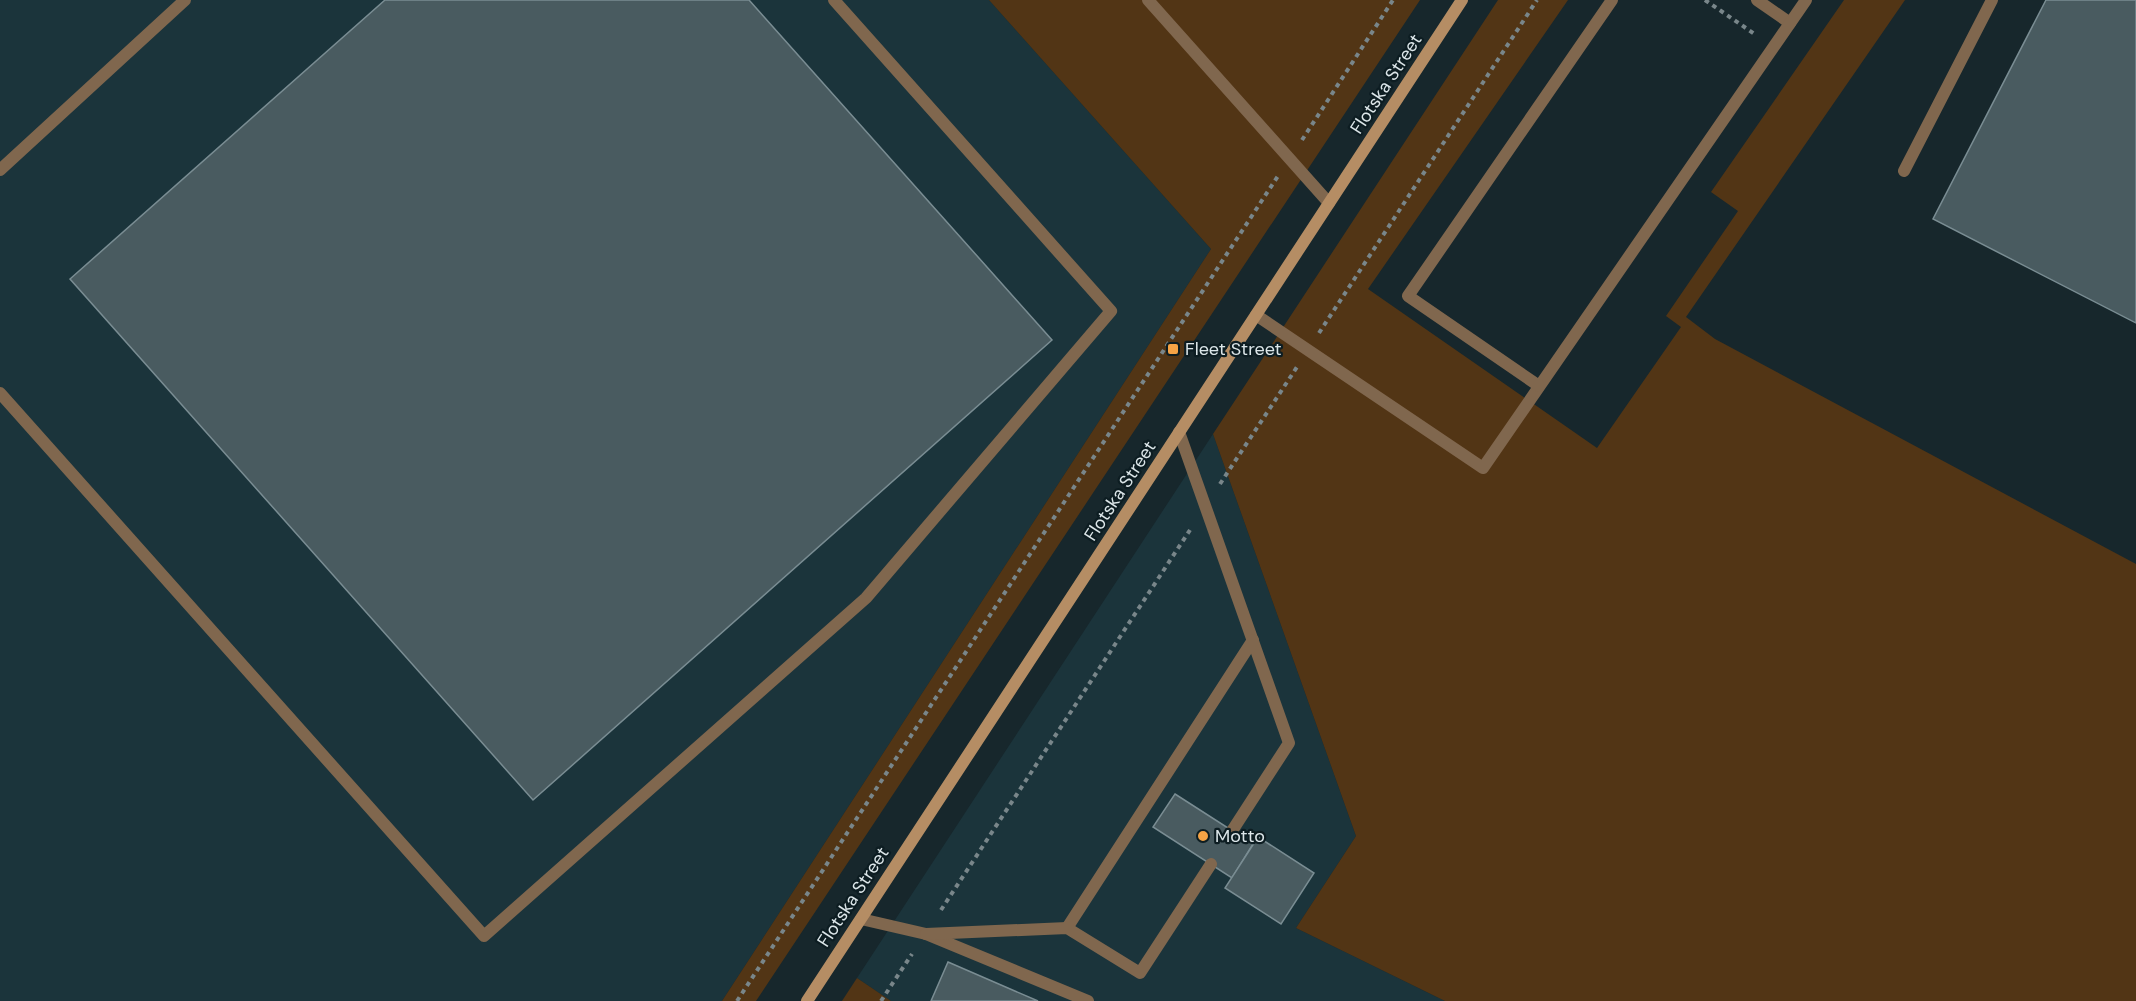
<svg xmlns="http://www.w3.org/2000/svg" width="2136" height="1001" viewBox="0 0 2136 1001" font-family="'DM Sans',sans-serif">
	<rect width="100%" height="100%" fill="#17272c"/>
	<g fill="#1b343b">
		<polygon points="0,0 989,0 1211,249 722,1001 0,1001"/>
		<polygon points="1213,434 1356,836 1296,928 1445,1001 891,1001 857,978"/>
	</g>
	<g fill="#523515">
		<polygon points="989,0 1420,0 756,1001 722,1001 1211,249"/>
		<polygon points="1498,0 1568,0 1368,289 1597,448 1681,327 1666,316 1738,211 1711,192 1844,0 1905,0 1686,317 1715,339 2136,564 2136,1001 1445,1001 1296,928 1356,836 1213,434"/>
		<polygon points="857,978 891,1001 842,1001"/>
	</g>
	<g fill="#495b60" stroke="#7a8d93" stroke-width="1.5">
		<polygon points="385,0 749,0 1052,340 533,800 70,279"/>
		<polygon points="2046,0 2136,0 2136,323 1933,219"/>
		<polygon points="1175,794 1253,844 1232,878 1153,827"/>
		<polygon points="1258,837 1314,873 1281,924 1225,888"/>
		<polygon points="948,962 1038,1001 931,1001"/>
	</g>
	<g fill="none" stroke-linecap="round" stroke-linejoin="round">
		<g stroke="#79868a" stroke-width="4" stroke-dasharray="4.5 4.5" stroke-linecap="butt">
			<polyline points="1705,0 1756,35"/>
			<polyline points="1302,140 1393,0"/>
			<polyline points="1319,333 1537,0"/>
			<polyline points="1220,484 1297,367"/>
			<polyline points="941,910 1190,530"/>
			<polyline points="737,1001 1278,176"/>
			<polyline points="881,1001 912,954"/>
		</g>
		<g stroke="#80674e" stroke-width="12">
			<polyline points="1148,0 1329,203"/>
			<polyline points="1757,0 1790,23"/>
			<polyline points="0,170 185,0"/>
			<polyline points="1904,171 1992,0"/>
			<polyline points="1256,315 1483,468 1806,0"/>
			<polyline points="1539,386 1408,296 1612,0"/>
			<polyline points="0,393 484,936 866,598 1111,311 834,0"/>
			<polyline points="1179,432 1289,743 1232,831"/>
			<polyline points="861,919 926,934 1088,1001"/>
			<polyline points="1067,928 1253,640"/>
			<polyline points="926,934 1067,928 1140,973 1211,864"/>
		</g>
		<polyline stroke="#b58d64" stroke-width="12" points="807,1001 1462,0"/>
	</g>
	<g fill="#f5a345" stroke="#0d1d22" stroke-width="2">
		<rect x="1167" y="343" width="12" height="12" rx="3"/>
		<circle cx="1203" cy="836" r="6"/>
	</g>
	<g text-anchor="middle" dominant-baseline="central" stroke-width="4.5" stroke-linejoin="round" paint-order="stroke">
		<g font-size="18" fill="#dce6e9" stroke="#0d1d22">
			<text transform="translate(1386 84) rotate(-57)">Flotska Street</text>
			<text transform="translate(1120 491) rotate(-57)">Flotska Street</text>
			<text transform="translate(853 897) rotate(-57)">Flotska Street</text>
		</g>
		<g font-size="18" fill="#dce6e9" stroke="#0d1d22" text-anchor="start">
			<text x="1185" y="349">Fleet Street</text>
			<text x="1215" y="836">Motto</text>
		</g>
	</g>
</svg>
